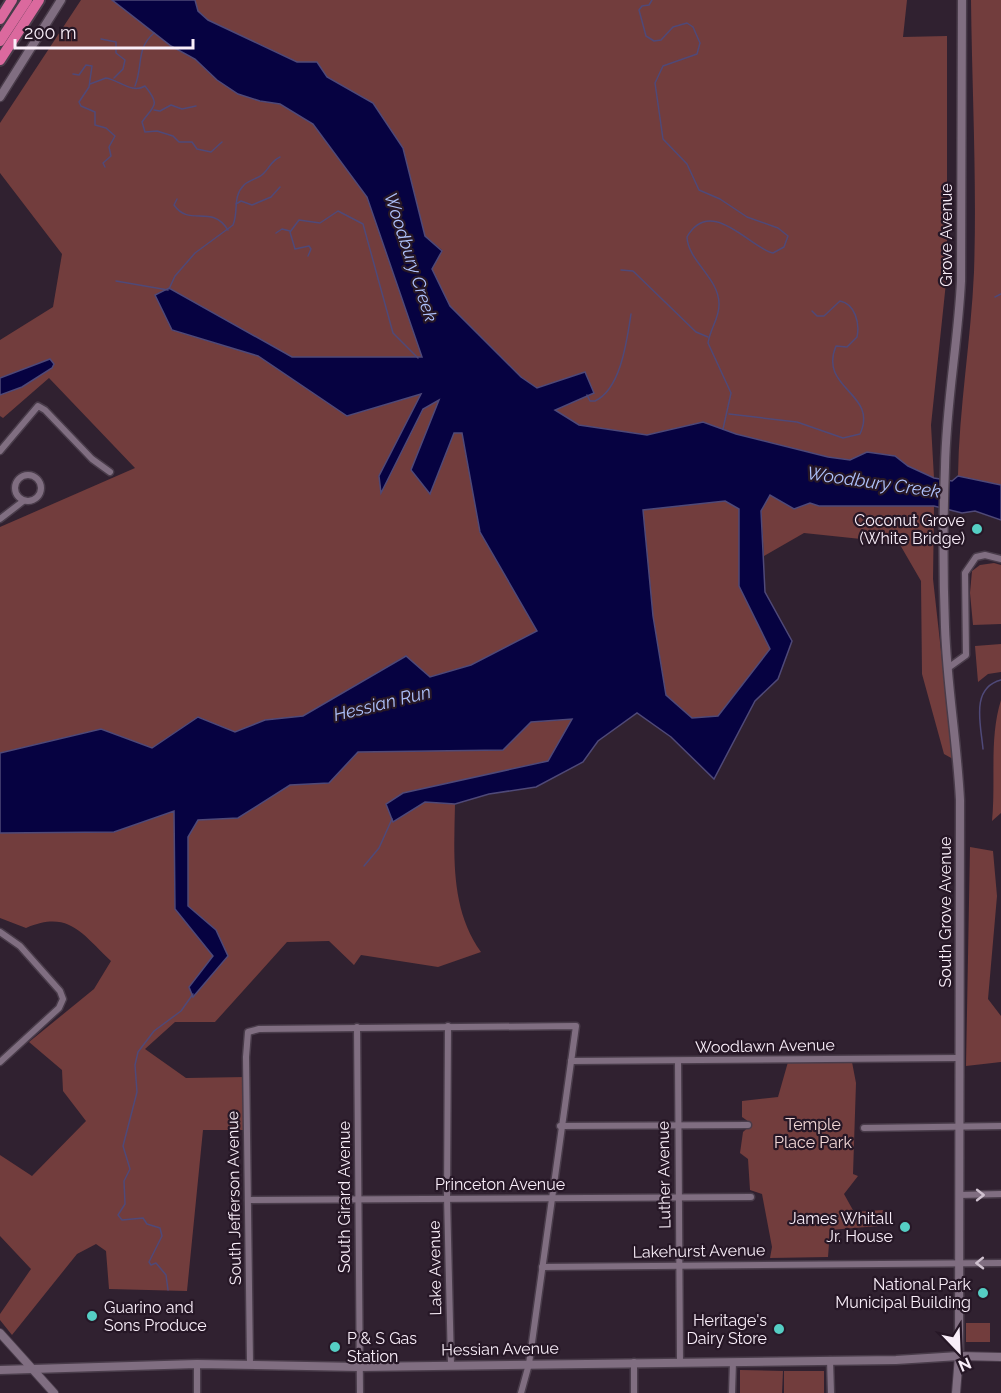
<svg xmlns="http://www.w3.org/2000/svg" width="1001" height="1393" viewBox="0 0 1001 1393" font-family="Raleway,sans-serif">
	<rect width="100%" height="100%" fill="#302130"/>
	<g fill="#723d3d">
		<polygon points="81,0 112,0 171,46 195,59 217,80 260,101 279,104 313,123 367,197 422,357 292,357 170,289 155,295 172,330 258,356 347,415 422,394 379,476 382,491 423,409 439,399 430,494 454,433 462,433 480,532 537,631 471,665 429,677 405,656 303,716 265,720 235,732 198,717 152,748 101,729 0,753 0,527 135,468 49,378 3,418 0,416 0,340 53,307 62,254 0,173 0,123"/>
		<polygon points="195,0 907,0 903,37 947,36 947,273 931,425 934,478 908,466 895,456 867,452 850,460 828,457 736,434 703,422 647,435 580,425 554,410 594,393 585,372 537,388 521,377 450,306 432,269 442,250 425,236 403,148 373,103 327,77 317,63 297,62 208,20 198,11"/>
		<path d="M971,0H1001V485L958,476C959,408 971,340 974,272C977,181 972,91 971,0Z"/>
		<polygon points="770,494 794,509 810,503 819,506 934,506 933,579 953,759 944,754 922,674 921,581 899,543 804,533 764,556 761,511"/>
		<polygon points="725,501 739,509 739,586 770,649 718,716 692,718 666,695 653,616 643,510"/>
		<polygon points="994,563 1001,565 1001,624 973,625 970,593 972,571 980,565"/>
		<polygon points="1001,644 1001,672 988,674 978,682 975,646"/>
		<path d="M1001,700V813L992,821C996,781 989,738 1001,700Z"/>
		<path d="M573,719L548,761L403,793L393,822L425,802L455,804C454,855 450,909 481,952L438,967L361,955L354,965L329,941L287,942L215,1022H175L145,1049L186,1078L246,1077L250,1130H203L187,1291L109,1289L106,1251L96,1244L77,1254L12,1335L0,1320V1314L31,1269L0,1236V1155L32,1176L86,1121L63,1091L62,1070L29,1042L94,989L111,961C81,933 69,910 26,928L0,918V833L114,832L174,811L175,909L213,956L189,987L228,956L216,930L188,906V837L198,820L238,817L290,785L329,783L358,752L503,750L531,722Z"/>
		<polygon points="970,847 993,851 997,896 988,999 1001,1016 1001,1062 966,1066"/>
		<polygon points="788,1062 852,1062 856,1083 853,1174 858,1176 844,1194 854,1212 883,1210 879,1226 830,1230 828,1257 770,1258 772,1247 762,1194 750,1190 748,1159 740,1153 743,1132 752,1124 742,1117 742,1101 778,1097"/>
		<rect x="966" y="1323" width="24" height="19"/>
		<polygon points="740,1370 783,1371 782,1393 740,1393"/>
		<rect x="784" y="1371" width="40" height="22"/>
	</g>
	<g fill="#060241" stroke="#4f4978" stroke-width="1.5" fill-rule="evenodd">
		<path d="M112,0H195L198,11L208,20L297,62H317L327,77L373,103L403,148L425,236L442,251L432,269L450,306L521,377L537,388L585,372L594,393L555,410L579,425L647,435L703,422L736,434L828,457L850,460L867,452L895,456L908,466L934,478L952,481L958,476L1001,485V520L975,511L962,513L934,506H819L810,503L794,509L770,495L761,511L765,592L792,641L778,679L755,701L714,779L671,737L637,713L598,741L583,762L536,787L489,794L455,804L425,802L393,822L386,804L403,793L548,761L572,719L531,722L503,750L358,752L329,783L290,785L238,818L198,820L188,837V906L216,930L228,956L193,997L189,987L213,956L175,909L174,811L114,832L0,833V753L101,729L152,748L198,717L235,732L265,720L303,716L406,656L430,677L471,665L537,631L480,532L462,433H454L430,494L411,470L439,400L423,409L381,493L379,476L421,394L347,416L258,356L172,330L155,295L169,288L292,357H422L367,197L313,124L280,104L260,101L238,94L217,80L195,59L171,46ZM725,501L739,509V586L770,649L718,716L692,718L666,695L653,616L643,510Z"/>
		<polygon points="50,359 54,364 52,368 22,387 0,395 0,378"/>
	</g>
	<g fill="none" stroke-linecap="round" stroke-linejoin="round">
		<g stroke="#4f4978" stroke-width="1.5">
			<path d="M652,0L649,5L642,6L639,10L646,36L654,41L661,40L673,27L687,23L693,27L700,43L697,54L663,66L655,83L663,139L687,164L699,190L720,199L747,217L778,228L788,236L784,247L773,253C751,249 711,195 687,237C688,261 718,277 719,303C720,317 710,329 708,343L731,393L723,429"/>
			<polyline points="101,39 116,42 116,53 125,60 123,69 114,78"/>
			<polyline points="73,74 79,75 86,65 92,66 89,87 79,102 81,106 95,112 95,125 106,128 115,136 109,147 111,156 103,163 105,167"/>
			<path d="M90,84L106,78C119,80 132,94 145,86C161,106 154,105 142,122L145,132L157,131L173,136L179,142H192L197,149L211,152L222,142"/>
			<path d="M135,86C143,66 136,48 154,33"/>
			<polyline points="154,110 160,111 171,105 182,109 196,106"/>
			<path d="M177,199L174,205C190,228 211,203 228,230"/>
			<polyline points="236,204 241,201 252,205 271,197 280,187"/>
			<polyline points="276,233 282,229 290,231"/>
			<polyline points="308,256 311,249 309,246 295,249 290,232 299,220 320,223 338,211 363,224 393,333 418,358"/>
			<polyline points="621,270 633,271 696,332 708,337"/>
			<polyline points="116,281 168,290"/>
			<path d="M169,289L175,276L195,253L233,225C239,211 232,197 244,185C250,179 259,179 264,173C270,167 271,161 280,157"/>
			<polyline points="995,297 1001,294"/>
			<path d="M587,395L590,401H595C621,389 627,340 631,314"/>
			<path d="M729,414L797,422L843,438L860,434C879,393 818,389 836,346L847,347L857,337C860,323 855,304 840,301L824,316H817L812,311"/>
			<path d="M983,749C981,725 970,688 1001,680"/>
			<polyline points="364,866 379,848 392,819"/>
			<polyline points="168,1290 166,1275 156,1263 151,1265 149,1262 162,1236 160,1228 147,1224 143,1218 122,1220 118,1215 125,1204 124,1181 130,1169 123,1146 137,1092 135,1065 138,1052 154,1031 181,1011 193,994"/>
		</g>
		<g stroke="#493c4a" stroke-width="9">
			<g id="minor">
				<polyline points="0,451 38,406 45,410 92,459 110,472"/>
				<circle cx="28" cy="488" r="13"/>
				<polyline points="0,519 22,502"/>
				<polyline points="948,668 966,655 965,573 976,557 985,555 1001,559"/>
				<polyline points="0,932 20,946 60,991 63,999 59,1008 0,1062"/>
				<polyline points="448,1026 447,1197 451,1365"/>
				<polyline points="357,1027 360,1393"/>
				<polyline points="571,1061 959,1058"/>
				<polyline points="678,1061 680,1361"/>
				<polyline points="560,1126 748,1125"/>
				<polyline points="864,1128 1001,1126"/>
				<polyline points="959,1195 1001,1194"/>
				<polyline points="248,1200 751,1197"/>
				<polyline points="542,1267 1001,1263"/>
				<polyline points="830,1360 831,1393"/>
				<polyline points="250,1363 246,1057 248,1032 259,1029 576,1026 529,1364 521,1393"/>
				<polyline points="197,1364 197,1393"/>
				<polyline points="634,1393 634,1362"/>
				<polyline points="732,1393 733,1362"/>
			</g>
		</g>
		<g stroke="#493c4a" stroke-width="10">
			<g id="tertiary">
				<polyline points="0,1333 54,1393"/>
				<polyline points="956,1393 959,1356 1001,1357"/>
			</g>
		</g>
		<g stroke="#493c4a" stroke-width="11">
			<g id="secondary">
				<polyline points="0,97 61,0"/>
				<path d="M0,1370L197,1364L359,1367L896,1360L959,1356L960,800C957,742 947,685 945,627C943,574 943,520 945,467C946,404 958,343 961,281L962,0"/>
			</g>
		</g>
		<g stroke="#493c4a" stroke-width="14">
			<g id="motorway">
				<polyline points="0,19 12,0"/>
				<polyline points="0,41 27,0"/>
				<polyline points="0,60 39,0"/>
			</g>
		</g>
		<use href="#minor" stroke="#806e81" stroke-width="6"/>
		<use href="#tertiary" stroke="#806e81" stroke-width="8"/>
		<use href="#secondary" stroke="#806e81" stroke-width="8"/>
		<use href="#motorway" stroke="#db699e" stroke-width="10"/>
	</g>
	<defs><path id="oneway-chevron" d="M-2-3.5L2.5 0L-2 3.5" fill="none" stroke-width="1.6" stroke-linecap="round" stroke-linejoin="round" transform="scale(1.5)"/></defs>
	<g stroke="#cfc1cf">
		<use href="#oneway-chevron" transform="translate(980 1195)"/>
		<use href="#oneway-chevron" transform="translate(980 1263) rotate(179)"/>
	</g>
	<g fill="#55cec4" stroke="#261726" stroke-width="2">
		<circle cx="977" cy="529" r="6"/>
		<circle cx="905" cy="1227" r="6"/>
		<circle cx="983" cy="1293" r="6"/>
		<circle cx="92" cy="1316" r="6"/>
		<circle cx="779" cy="1329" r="6"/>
		<circle cx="335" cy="1347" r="6"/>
	</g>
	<g text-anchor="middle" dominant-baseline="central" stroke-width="4.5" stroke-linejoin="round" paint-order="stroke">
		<g font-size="16" fill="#f9eef9" stroke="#261726">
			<text transform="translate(946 235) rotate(-90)">Grove Avenue</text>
			<text transform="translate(945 912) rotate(-90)">South Grove Avenue</text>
			<text transform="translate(765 1046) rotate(-1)">Woodlawn Avenue</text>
			<text transform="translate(664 1175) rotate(-91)">Luther Avenue</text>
			<text x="500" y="1184">Princeton Avenue</text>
			<text transform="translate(344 1197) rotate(-90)">South Girard Avenue</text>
			<text transform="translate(234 1198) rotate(-91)">South Jefferson Avenue</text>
			<text transform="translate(699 1251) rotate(-1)">Lakehurst Avenue</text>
			<text transform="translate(435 1268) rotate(-91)">Lake Avenue</text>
			<text transform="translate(500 1349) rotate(-1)">Hessian Avenue</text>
		</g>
		<g font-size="16" fill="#f9eef9" stroke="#261726" text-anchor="end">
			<text x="965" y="520">Coconut Grove<tspan x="965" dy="18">(White Bridge)</tspan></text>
			<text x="893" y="1218">James Whitall<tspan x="893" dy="18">Jr. House</tspan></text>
			<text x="971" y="1284">National Park<tspan x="971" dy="18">Municipal Building</tspan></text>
			<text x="104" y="1307" text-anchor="start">Guarino and<tspan x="104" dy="18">Sons Produce</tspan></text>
			<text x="767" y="1320">Heritage's<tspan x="767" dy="18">Dairy Store</tspan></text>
			<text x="347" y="1338" text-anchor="start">P &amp; S Gas<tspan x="347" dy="18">Station</tspan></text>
		</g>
		<g font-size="16" fill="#f0d6d5" stroke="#261726">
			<text x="813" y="1124">Temple<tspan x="813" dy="18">Place Park</tspan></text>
		</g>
		<g font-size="18" font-style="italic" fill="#aec1fb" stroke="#261726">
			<text transform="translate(411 257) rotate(72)">Woodbury Creek</text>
			<text transform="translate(874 482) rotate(8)">Woodbury Creek</text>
			<text transform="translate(382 703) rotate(-14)">Hessian Run</text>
		</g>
	</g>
	<g transform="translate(959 1351) rotate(157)" stroke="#261726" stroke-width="4.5" paint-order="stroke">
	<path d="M0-4.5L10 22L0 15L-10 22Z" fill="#f9eef9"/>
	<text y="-9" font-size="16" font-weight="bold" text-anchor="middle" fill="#f9eef9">N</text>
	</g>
	<path d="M15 39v9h178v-9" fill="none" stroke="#f9eef9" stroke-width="3"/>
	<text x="24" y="39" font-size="18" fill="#f9eef9" stroke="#261726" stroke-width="4.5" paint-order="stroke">200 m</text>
</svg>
